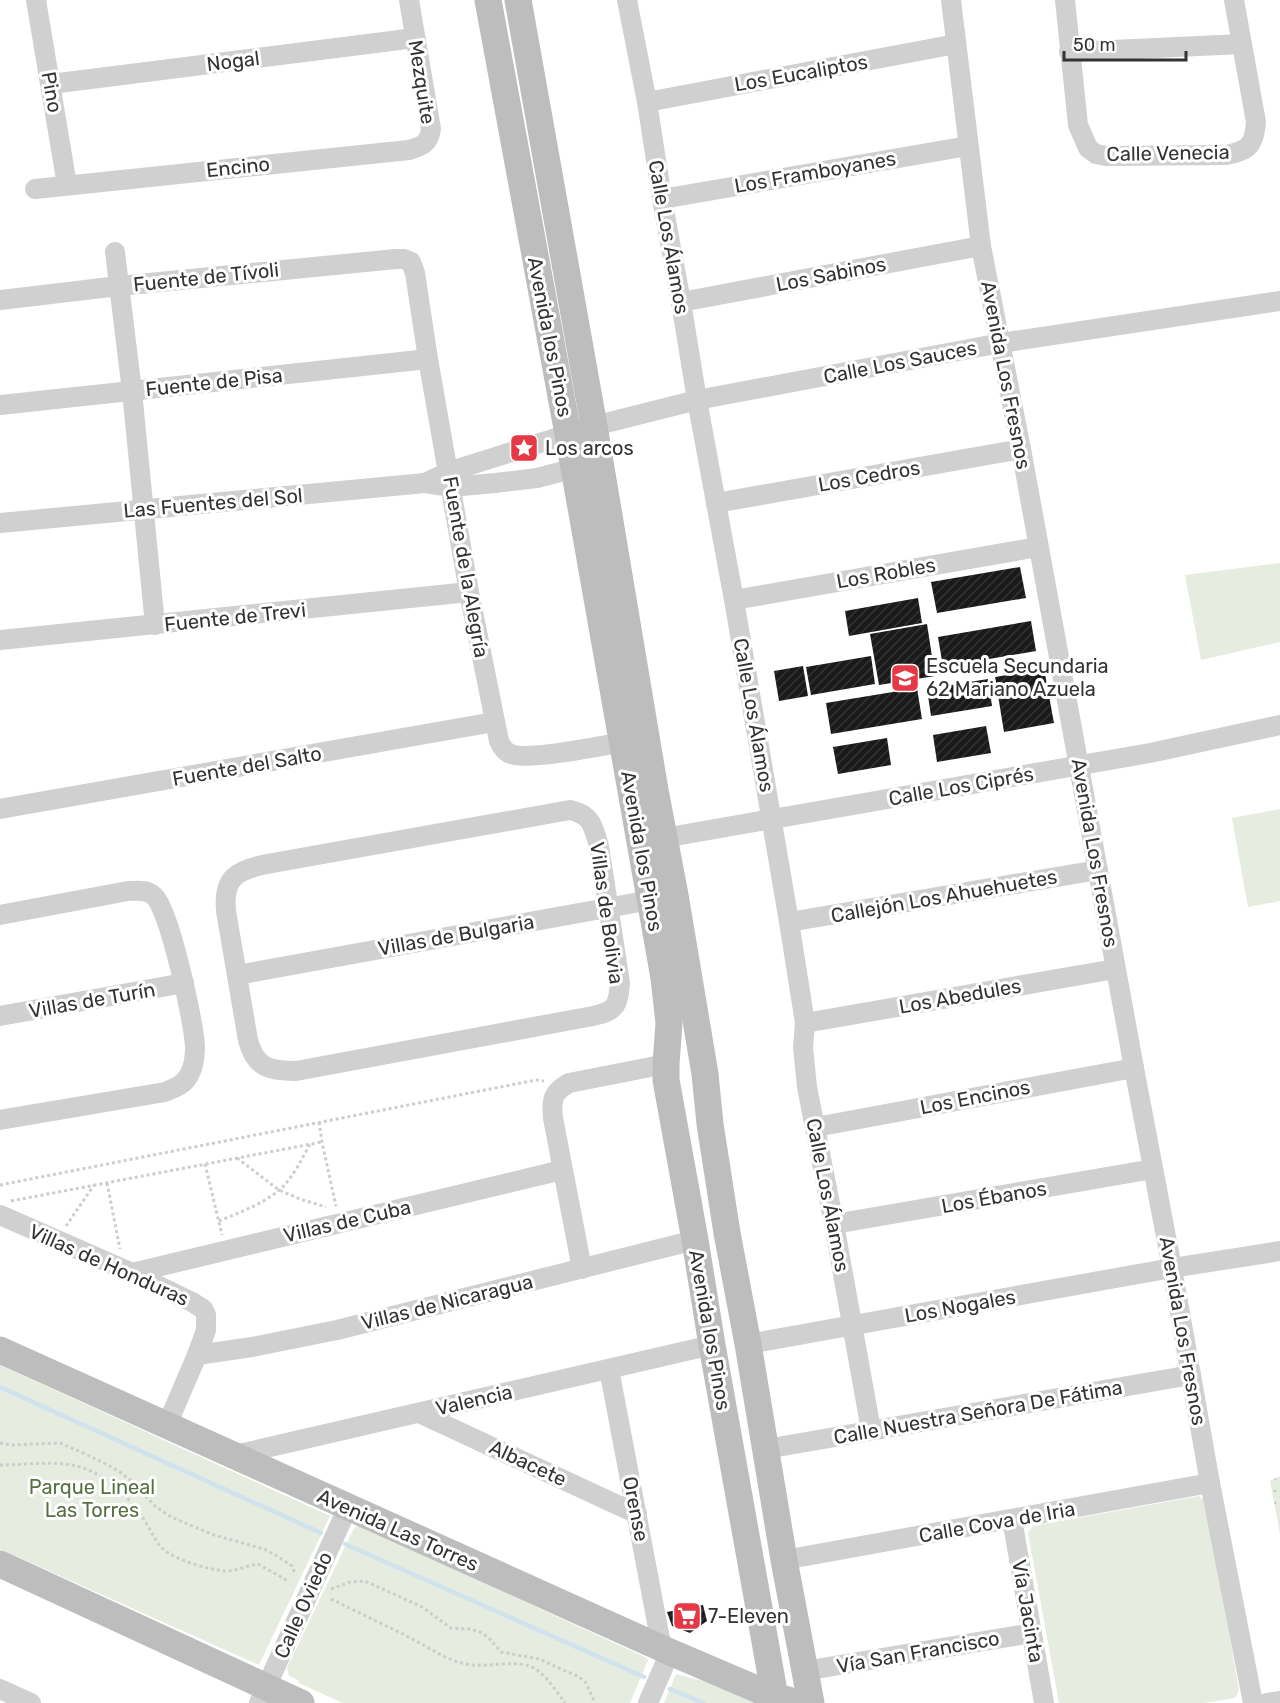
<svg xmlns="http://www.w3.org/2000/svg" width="1280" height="1703" viewBox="0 0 1280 1703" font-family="Rubik,sans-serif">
	<defs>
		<pattern id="grass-dots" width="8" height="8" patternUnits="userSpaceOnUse" patternTransform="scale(1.5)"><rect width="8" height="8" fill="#e6ecdf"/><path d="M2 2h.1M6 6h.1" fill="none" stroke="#c6cbc0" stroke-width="1.8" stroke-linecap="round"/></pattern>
		<pattern id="building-hatch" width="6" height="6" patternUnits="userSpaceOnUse" patternTransform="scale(1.5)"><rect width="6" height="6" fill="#1a1a1a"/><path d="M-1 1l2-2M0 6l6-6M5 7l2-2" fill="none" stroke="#333"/></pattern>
	</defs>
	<rect width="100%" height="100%" fill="#fff"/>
	<polygon fill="url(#grass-dots)" points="1280,1476 1280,1534 1270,1481"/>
	<g fill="#e6ecdf">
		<polygon points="1280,563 1280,642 1201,660 1185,575"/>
		<polygon points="1280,809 1280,901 1248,907 1232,818"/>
		<polygon points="0,1365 330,1516 259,1665 0,1549"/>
		<polygon points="1199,1496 1206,1502 1239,1690 1235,1698 1205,1703 1059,1703 1028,1533 1033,1526"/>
		<polygon points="358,1525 647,1658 648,1660 630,1703 343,1703 299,1683 298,1680 289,1676 287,1668 353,1530"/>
		<polygon points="676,1674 765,1697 766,1703 664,1703"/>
	</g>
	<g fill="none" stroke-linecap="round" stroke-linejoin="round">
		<g stroke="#cfe2ee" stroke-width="4.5">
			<polyline points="0,1387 321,1533"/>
			<polyline points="345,1544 644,1677"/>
			<polyline points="670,1689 703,1703"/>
		</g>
	</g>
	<g fill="url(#building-hatch)">
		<polygon points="1020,567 1026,598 937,613 931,582"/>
		<polygon points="918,598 922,623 849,636 845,611"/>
		<polygon points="1031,621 1036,651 943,667 938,637"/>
		<polygon points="927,624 935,676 879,685 870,634"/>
		<polygon points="871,656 875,684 811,695 806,667"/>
		<polygon points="803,666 808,696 779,701 774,671"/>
		<polygon points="1044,669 1054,723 1004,732 995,677"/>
		<polygon points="988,679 992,706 931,716 927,689"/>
		<polygon points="917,688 922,719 831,734 826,703"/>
		<polygon points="986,726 991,753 937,762 933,735"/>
		<polygon points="887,738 891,765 838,774 833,747"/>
		<polygon points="703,1605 707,1621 690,1633 672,1626 667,1612"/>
	</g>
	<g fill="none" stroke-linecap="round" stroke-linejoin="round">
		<g stroke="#cdcdcd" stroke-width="3" stroke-dasharray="3 3" stroke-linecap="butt">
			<polyline points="319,1122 322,1142 336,1206"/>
			<polyline points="237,1158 279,1190 300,1199 326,1207"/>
			<polyline points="205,1164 222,1235"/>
			<polyline points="107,1183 120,1249"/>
			<polyline points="0,1185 536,1080 544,1081"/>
			<polyline points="11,1201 322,1142"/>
			<path d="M219,1221C238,1213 261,1205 278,1191C291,1181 302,1159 310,1144"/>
			<polyline points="66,1226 94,1185"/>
			<polyline points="0,1443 11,1445 60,1443 81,1452 108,1465 120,1472 129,1479 155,1506 171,1517 214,1535 264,1549 277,1556 292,1566 295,1574"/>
			<path d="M0,1465C30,1465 63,1458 91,1471C114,1483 131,1500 145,1521C151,1530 154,1540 162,1548C174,1560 210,1570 226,1571C238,1571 247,1565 258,1564L288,1581"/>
			<polyline points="331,1589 350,1582 365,1581 422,1607 451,1628 470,1629 480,1632 488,1637 501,1652 539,1659 579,1677 586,1683 595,1703"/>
			<path d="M331,1599L405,1635L445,1657C454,1661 463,1664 473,1665C492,1667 516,1659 534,1668C547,1676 556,1691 565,1703"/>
		</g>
		<g stroke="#d0d0d0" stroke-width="20">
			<polyline points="36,0 67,185"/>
			<polyline points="627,0 647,102 662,199 681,302 697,400 734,600 789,922 805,1023 803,1047 807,1087 834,1224 871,1430"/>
			<polyline points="951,0 981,246 1021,449 1134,1068 1172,1268 1210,1483 1253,1703"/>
			<path d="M1065,0L1078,125L1088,148L1096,154L1106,156L1226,155C1249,150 1254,146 1256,122L1234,0"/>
			<polyline points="1069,52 1242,44"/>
			<polyline points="51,84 415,38"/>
			<polyline points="647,102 956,44"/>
			<path d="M35,189L409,150C422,146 429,144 431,129L409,0"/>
			<polyline points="662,199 968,146"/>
			<polyline points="115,252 132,391 155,625"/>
			<path d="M0,300L119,286L396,259H404L411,262L415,273L428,359L469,592L499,741C502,747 505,752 511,754C528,761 601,746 623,742"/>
			<polyline points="681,302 981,246"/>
			<polyline points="0,405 428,359"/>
			<polyline points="425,483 448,472 594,426 697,400 1001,343 1280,301"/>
			<polyline points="716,503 1021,449"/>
			<polyline points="0,523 425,483 451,487 495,483 537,478 587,465"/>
			<polyline points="734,600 1038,547"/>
			<polyline points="0,640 469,592"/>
			<polyline points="0,809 494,722"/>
			<path d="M570,810C592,815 593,826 599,846L620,983C618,1006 616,1011 593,1016L296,1071C270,1071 255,1068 248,1040L226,911C223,878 236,870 267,864Z"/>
			<polyline points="652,840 1150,753 1280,725"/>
			<path d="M0,915L128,891C137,891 147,889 154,896C170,910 193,1021 195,1046C195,1055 194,1066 190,1073C186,1084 175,1088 165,1092L0,1120"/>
			<polyline points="789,922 1098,870"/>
			<polyline points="237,975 662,898"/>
			<polyline points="0,1016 184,983"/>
			<polyline points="805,1023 1115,969"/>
			<polyline points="816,1127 1134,1068"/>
			<polyline points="0,1215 132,1273 192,1302 203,1309 206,1315 206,1330 197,1355 167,1425"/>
			<polyline points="834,1224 1153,1169"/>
			<path d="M582,1269L553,1118C551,1099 553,1092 569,1083L666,1064"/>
			<polyline points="132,1273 562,1170"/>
			<polyline points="748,1344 1172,1268 1280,1251"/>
			<polyline points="197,1355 252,1347 337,1330 695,1240"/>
			<polyline points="609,1369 662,1649"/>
			<polyline points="419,1413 637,1514"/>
			<polyline points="766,1449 1191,1375"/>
			<polyline points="235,1455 712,1345"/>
			<polyline points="1012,1519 1044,1703"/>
			<polyline points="784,1560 1210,1483"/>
			<polyline points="804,1671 1032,1633"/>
			<polyline points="0,1689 31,1703"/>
			<polyline points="259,1703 348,1507"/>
			<polyline points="648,1703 670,1652"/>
			<polyline points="1267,1703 1280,1701"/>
		</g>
		<g stroke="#bdbdbd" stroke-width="27">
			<polyline points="488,0 568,434 664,978 669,1023 666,1064 666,1080 695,1240 712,1345 776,1703"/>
			<polyline points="518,0 594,426 655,790 675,895 705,1074 710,1124 727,1233 748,1344 784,1560 811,1703"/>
			<polyline points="0,1350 670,1652 775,1697 788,1700"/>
			<polyline points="0,1564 301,1703"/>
		</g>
	</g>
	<defs>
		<g id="sight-square" transform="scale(1.5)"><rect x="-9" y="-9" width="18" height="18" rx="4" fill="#e63946" stroke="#fff"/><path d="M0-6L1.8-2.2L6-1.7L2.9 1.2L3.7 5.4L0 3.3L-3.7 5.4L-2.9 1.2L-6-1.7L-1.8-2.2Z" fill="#fff"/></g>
		<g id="school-square" transform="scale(1.5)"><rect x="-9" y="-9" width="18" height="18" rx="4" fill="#e63946" stroke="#fff"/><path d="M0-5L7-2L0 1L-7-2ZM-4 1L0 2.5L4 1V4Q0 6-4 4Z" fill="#fff"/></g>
		<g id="supermarket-square" transform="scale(1.5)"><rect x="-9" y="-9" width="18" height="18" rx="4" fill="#e63946" stroke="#fff"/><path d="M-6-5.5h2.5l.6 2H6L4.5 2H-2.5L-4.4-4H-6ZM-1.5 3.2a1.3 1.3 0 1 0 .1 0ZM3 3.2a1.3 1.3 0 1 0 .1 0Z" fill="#fff"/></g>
	</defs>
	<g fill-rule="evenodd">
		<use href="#sight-square" x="524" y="448"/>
		<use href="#school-square" x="905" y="678"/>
		<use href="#supermarket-square" x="687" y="1616"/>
	</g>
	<g text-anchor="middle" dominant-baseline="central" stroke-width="6" stroke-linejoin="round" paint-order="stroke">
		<g font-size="20" fill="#333" stroke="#fff">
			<text transform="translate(233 61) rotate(-7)">Nogal</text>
			<text transform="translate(801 73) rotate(-10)">Los Eucaliptos</text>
			<text transform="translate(422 82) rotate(81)">Mezquite</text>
			<text transform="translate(52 92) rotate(80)">Pino</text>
			<text transform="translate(1168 153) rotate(-1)">Calle Venecia</text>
			<text transform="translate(238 167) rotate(-6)">Encino</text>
			<text transform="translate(815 172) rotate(-10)">Los Framboyanes</text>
			<text transform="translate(669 237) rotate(80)">Calle Los Álamos</text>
			<text transform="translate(831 274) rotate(-11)">Los Sabinos</text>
			<text transform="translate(206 277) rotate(-6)">Fuente de Tívoli</text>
			<text transform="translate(550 337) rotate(79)">Avenida los Pinos</text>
			<text transform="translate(900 362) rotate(-11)">Calle Los Sauces</text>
			<text transform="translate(1006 375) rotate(79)">Avenida Los Fresnos</text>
			<text transform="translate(214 382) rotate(-6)">Fuente de Pisa</text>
			<text transform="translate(869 476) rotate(-10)">Los Cedros</text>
			<text transform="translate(213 503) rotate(-5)">Las Fuentes del Sol</text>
			<text transform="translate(466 567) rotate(80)">Fuente de la Alegría</text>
			<text transform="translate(886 573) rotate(-10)">Los Robles</text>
			<text transform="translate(235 617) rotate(-6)">Fuente de Trevi</text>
			<text transform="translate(754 715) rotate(80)">Calle Los Álamos</text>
			<text transform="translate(247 766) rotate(-10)">Fuente del Salto</text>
			<text transform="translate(961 786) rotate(-10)">Calle Los Ciprés</text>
			<text transform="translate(642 851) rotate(80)">Avenida los Pinos</text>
			<text transform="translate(1095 853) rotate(80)">Avenida Los Fresnos</text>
			<text transform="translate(944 896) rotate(-10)">Callejón Los Ahuehuetes</text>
			<text transform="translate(607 913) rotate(82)">Villas de Bolivia</text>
			<text transform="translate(456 935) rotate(-10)">Villas de Bulgaria</text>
			<text transform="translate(960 996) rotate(-10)">Los Abedules</text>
			<text transform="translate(92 1000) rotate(-10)">Villas de Turín</text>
			<text transform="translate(975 1097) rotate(-11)">Los Encinos</text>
			<text transform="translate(828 1195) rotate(79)">Calle Los Álamos</text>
			<text transform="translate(994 1197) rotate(-10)">Los Ébanos</text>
			<text transform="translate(347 1221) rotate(-13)">Villas de Cuba</text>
			<text transform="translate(109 1265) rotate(24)">Villas de Honduras</text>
			<text transform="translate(447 1302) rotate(-14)">Villas de Nicaragua</text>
			<text transform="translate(960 1306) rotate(-10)">Los Nogales</text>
			<text transform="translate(710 1330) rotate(80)">Avenida los Pinos</text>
			<text transform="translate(1183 1331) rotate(80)">Avenida Los Fresnos</text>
			<text transform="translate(474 1400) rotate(-13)">Valencia</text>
			<text transform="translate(978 1412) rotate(-10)">Calle Nuestra Señora De Fátima</text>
			<text transform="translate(528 1463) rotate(25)">Albacete</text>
			<text transform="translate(636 1509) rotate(79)">Orense</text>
			<text transform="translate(997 1522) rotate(-10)">Calle Cova de Iria</text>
			<text transform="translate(398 1530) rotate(24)">Avenida Las Torres</text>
			<text transform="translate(303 1605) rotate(-66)">Calle Oviedo</text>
			<text transform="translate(1028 1611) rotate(80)">Vía Jacinta</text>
			<text transform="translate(918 1652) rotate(-10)">Vía San Francisco</text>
		</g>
		<g font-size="20" fill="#333" stroke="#fff" text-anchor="start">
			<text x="545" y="448">Los arcos</text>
			<text x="926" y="666">Escuela Secundaria<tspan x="926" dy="23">62 Mariano Azuela</tspan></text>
			<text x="708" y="1616">7-Eleven</text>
		</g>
		<g font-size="20" fill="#56703f" stroke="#fff">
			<text x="92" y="1487">Parque Lineal<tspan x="92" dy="23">Las Torres</tspan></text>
		</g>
	</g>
	<path d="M1064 51v9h122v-9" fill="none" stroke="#333333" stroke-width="3"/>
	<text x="1073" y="51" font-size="18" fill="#333333" stroke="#ffffff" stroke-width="4.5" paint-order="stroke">50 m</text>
</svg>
